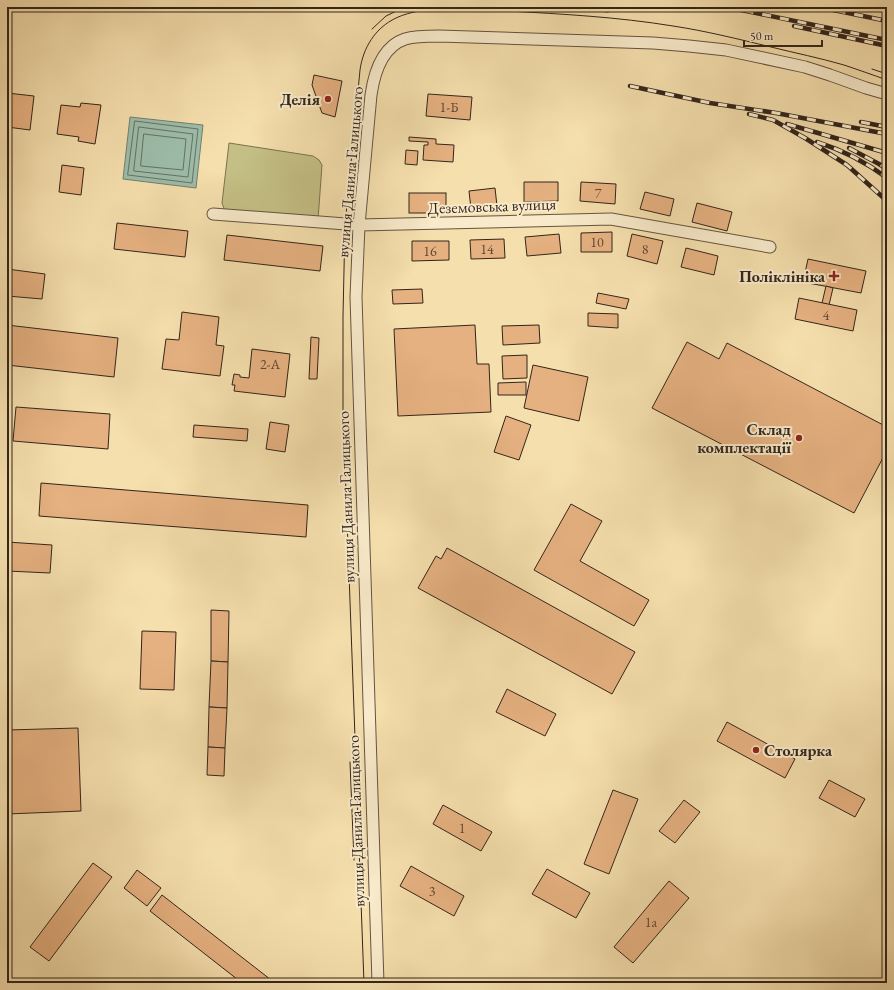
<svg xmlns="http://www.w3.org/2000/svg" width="894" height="990" viewBox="0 0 894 990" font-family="'EB Garamond',serif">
	<rect width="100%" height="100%" fill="#f5dfad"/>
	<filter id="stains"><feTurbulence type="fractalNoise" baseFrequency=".005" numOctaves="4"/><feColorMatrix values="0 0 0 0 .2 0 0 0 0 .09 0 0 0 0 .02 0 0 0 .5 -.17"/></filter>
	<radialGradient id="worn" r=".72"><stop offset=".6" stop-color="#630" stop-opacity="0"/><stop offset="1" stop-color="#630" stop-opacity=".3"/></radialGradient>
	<polygon fill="#c4c085" stroke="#7c7250" points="229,143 313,156 319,160 322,165 318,220 225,211 222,203"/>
	<polygon fill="#9cbdaa" stroke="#728071" points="130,117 203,125 196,188 123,179"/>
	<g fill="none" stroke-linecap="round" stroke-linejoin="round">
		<g stroke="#687163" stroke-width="1">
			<polygon points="135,121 198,129 192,183 128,175"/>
			<polygon points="139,127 193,134 188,177 134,171"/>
			<polygon points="144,134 186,139 183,170 141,166"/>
		</g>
	</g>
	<g fill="#e6b181" stroke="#33251c">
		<polygon points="314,75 342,81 335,117 322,113 312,85"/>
		<polygon points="7,93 34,96 30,130 7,127"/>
		<polygon points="428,94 472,97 470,120 426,116"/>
		<polygon points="81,103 101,105 95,144 78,141 79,137 57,134 61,105 80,107"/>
		<polygon points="409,137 436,139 436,144 454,145 453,162 423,160 424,145 428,145 428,142 409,141"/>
		<polygon points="406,150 418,151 417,165 405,164"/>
		<polygon points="62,165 84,168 81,195 59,192"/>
		<polygon points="524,182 558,182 558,201 524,202"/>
		<polygon points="581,182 616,184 615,204 580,201"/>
		<polygon points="495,188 497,206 471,209 469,191"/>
		<polygon points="645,192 674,199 670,216 640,209"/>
		<rect x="409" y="193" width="37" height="20"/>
		<polygon points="697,203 732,212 727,231 692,222"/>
		<polygon points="117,223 188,231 185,257 114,249"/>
		<polygon points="612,232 612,252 581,252 581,233"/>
		<polygon points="559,234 561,253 527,256 525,237"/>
		<polygon points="632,234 663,241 657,264 627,256"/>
		<polygon points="227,235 323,246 320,271 224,260"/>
		<polygon points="504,239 505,258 471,259 470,240"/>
		<polygon points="412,241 449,241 449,260 412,261"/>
		<polygon points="686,248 718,256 714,275 681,267"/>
		<polygon points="808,259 866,271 861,293 803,282"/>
		<polygon points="7,269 45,274 42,299 7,296"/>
		<polygon points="826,286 833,288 829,305 822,303"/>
		<polygon points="422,289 423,303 393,304 392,290"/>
		<polygon points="598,293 629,299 626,309 596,303"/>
		<polygon points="799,298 857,310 853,331 795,319"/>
		<polygon points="182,312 219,317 216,345 224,346 220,376 162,369 166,339 179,340"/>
		<polygon points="588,313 618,314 618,328 588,326"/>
		<polygon points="7,325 118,338 114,377 7,365"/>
		<polygon points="475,325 477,364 489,364 491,412 398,416 394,329"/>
		<polygon points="539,325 540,343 503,345 502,326"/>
		<polygon points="311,337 319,338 317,379 309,379"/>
		<polygon points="687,342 719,359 727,343 887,427 887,450 854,513 652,408"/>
		<polygon points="252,349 290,354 285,397 234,391 235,385 232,385 234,374 240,375 240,377 249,378"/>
		<polygon points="527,355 527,378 503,379 502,356"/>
		<polygon points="533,365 588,377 579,421 524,408"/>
		<polygon points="526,382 526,395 498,395 498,383"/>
		<polygon points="16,407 110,414 108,449 13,441"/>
		<polygon points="506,416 531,425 519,460 494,452"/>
		<polygon points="270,422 289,425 285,452 266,449"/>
		<polygon points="194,425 248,429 247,441 193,437"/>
		<polygon points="41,483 308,505 306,537 39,516"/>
		<polygon points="571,504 602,521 580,561 649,600 634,626 534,570"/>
		<polygon points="7,542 52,545 50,573 7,571"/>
		<polygon points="447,548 635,652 612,694 418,588 436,556 441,559"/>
		<polygon points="211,610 229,611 228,662 211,661"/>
		<polygon points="142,631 176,632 174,690 140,689"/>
		<polygon points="211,661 228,662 227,708 209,707"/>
		<polygon points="507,689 556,714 545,736 496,712"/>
		<polygon points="209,707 227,708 225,748 208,747"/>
		<polygon points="727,722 795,759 785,778 717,741"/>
		<polygon points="78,728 81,811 7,814 7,730"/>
		<polygon points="208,747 225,748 224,776 207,775"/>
		<polygon points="829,780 865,799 855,817 819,798"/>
		<polygon points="613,790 638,799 609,874 584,864"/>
		<polygon points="684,800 700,812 675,843 659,831"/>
		<polygon points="443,805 492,832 481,851 433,824"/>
		<polygon points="93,863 112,877 49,961 30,947"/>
		<polygon points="411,866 464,896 454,916 400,886"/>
		<polygon points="547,869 590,893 576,918 532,894"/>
		<polygon points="137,870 161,888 147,906 124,888"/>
		<polygon points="669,881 689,898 633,963 614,947"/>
		<polygon points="162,895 275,983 242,983 150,911"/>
	</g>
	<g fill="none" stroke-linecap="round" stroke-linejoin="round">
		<g stroke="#645440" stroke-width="13">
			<g id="minor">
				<polyline points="213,214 359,225 611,219 770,247"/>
				<path d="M378,983L356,297L359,225L371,95C374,74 381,47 405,39C415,36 427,36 439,36L653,43L689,46L726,50L805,67L830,75L866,88L887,94"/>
			</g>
		</g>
		<use href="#minor" stroke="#f8eaca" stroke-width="11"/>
		<g stroke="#33251c" stroke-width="1">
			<polyline points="554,7 608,12"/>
			<polyline points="372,29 386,16 405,7"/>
			<polyline points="872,69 887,74"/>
			<polyline points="350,762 354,860"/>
			<path d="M364,983L343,410V316L345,225L360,70C363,48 375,28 396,18C425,4 475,9 507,11C562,14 618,17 673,26C706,31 738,39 771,47C795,53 820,58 844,65C859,70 873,75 887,80"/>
		</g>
		<g stroke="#33251c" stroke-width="4.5">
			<g id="rail">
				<polyline points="727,7 887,40"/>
				<polyline points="819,7 887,21"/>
				<polyline points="794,26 887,46"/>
				<polyline points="630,86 710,103 776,113 887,134"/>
				<polyline points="749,114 773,120 805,138 847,165 887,201"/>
				<polyline points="861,122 887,127"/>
				<polyline points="787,124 887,153"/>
				<path d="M817,142C842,150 866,162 887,178"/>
				<polyline points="849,148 879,164 887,169"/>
			</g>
		</g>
		<use href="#rail" stroke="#f8eaca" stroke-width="3" stroke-dasharray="9" stroke-linecap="butt"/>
	</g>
	<g fill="#8f2418" stroke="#f8eaca" stroke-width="1.5">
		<circle cx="328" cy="99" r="4"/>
		<path d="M832 270h4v4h4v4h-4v4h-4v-4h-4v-4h4z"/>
		<circle cx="799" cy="438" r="4"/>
		<circle cx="756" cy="750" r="4"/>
	</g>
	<g text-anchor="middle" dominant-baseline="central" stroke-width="4" stroke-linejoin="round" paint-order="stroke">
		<g font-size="14" fill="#604835">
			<text x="449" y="107">1-Б</text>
			<text x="598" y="193">7</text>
			<text x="597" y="242">10</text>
			<text x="487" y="249">14</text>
			<text x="645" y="249">8</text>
			<text x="430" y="251">16</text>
			<text x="826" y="315">4</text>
			<text x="270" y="364">2-А</text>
			<text x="462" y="828">1</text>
			<text x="432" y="891">3</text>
			<text x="651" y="922">1а</text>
		</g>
		<g font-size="16" font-weight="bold" fill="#33251c" stroke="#f8eaca" text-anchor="end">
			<text x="320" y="99">Делія</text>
			<text x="825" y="276">Поліклініка</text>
			<text x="791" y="429">Склад<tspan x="791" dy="18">комплектації</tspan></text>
			<text x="764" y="750" text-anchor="start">Столярка</text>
		</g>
		<g font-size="16" fill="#33251c" stroke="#f8eaca">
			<text transform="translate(350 172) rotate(-85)">вулиця Данила Галицького</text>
			<text transform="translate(492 206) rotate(-2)">Деземовська вулиця</text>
			<text transform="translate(346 497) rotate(-92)">вулиця Данила Галицького</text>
			<text transform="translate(356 821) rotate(-92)">вулиця Данила Галицького</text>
		</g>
	</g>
	<rect width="894" height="990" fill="none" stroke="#f5dfad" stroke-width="24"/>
	<rect x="8" y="8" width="878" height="974" fill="none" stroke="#33251c" stroke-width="2"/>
	<rect x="12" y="12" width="870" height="966" fill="none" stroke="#33251c"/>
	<path d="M744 40v6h78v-6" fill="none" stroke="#33251c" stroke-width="2"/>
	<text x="750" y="40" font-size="12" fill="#33251c" stroke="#f8eaca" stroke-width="3" paint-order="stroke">50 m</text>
	<rect width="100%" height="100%" filter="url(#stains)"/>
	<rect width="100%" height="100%" fill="url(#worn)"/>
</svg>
